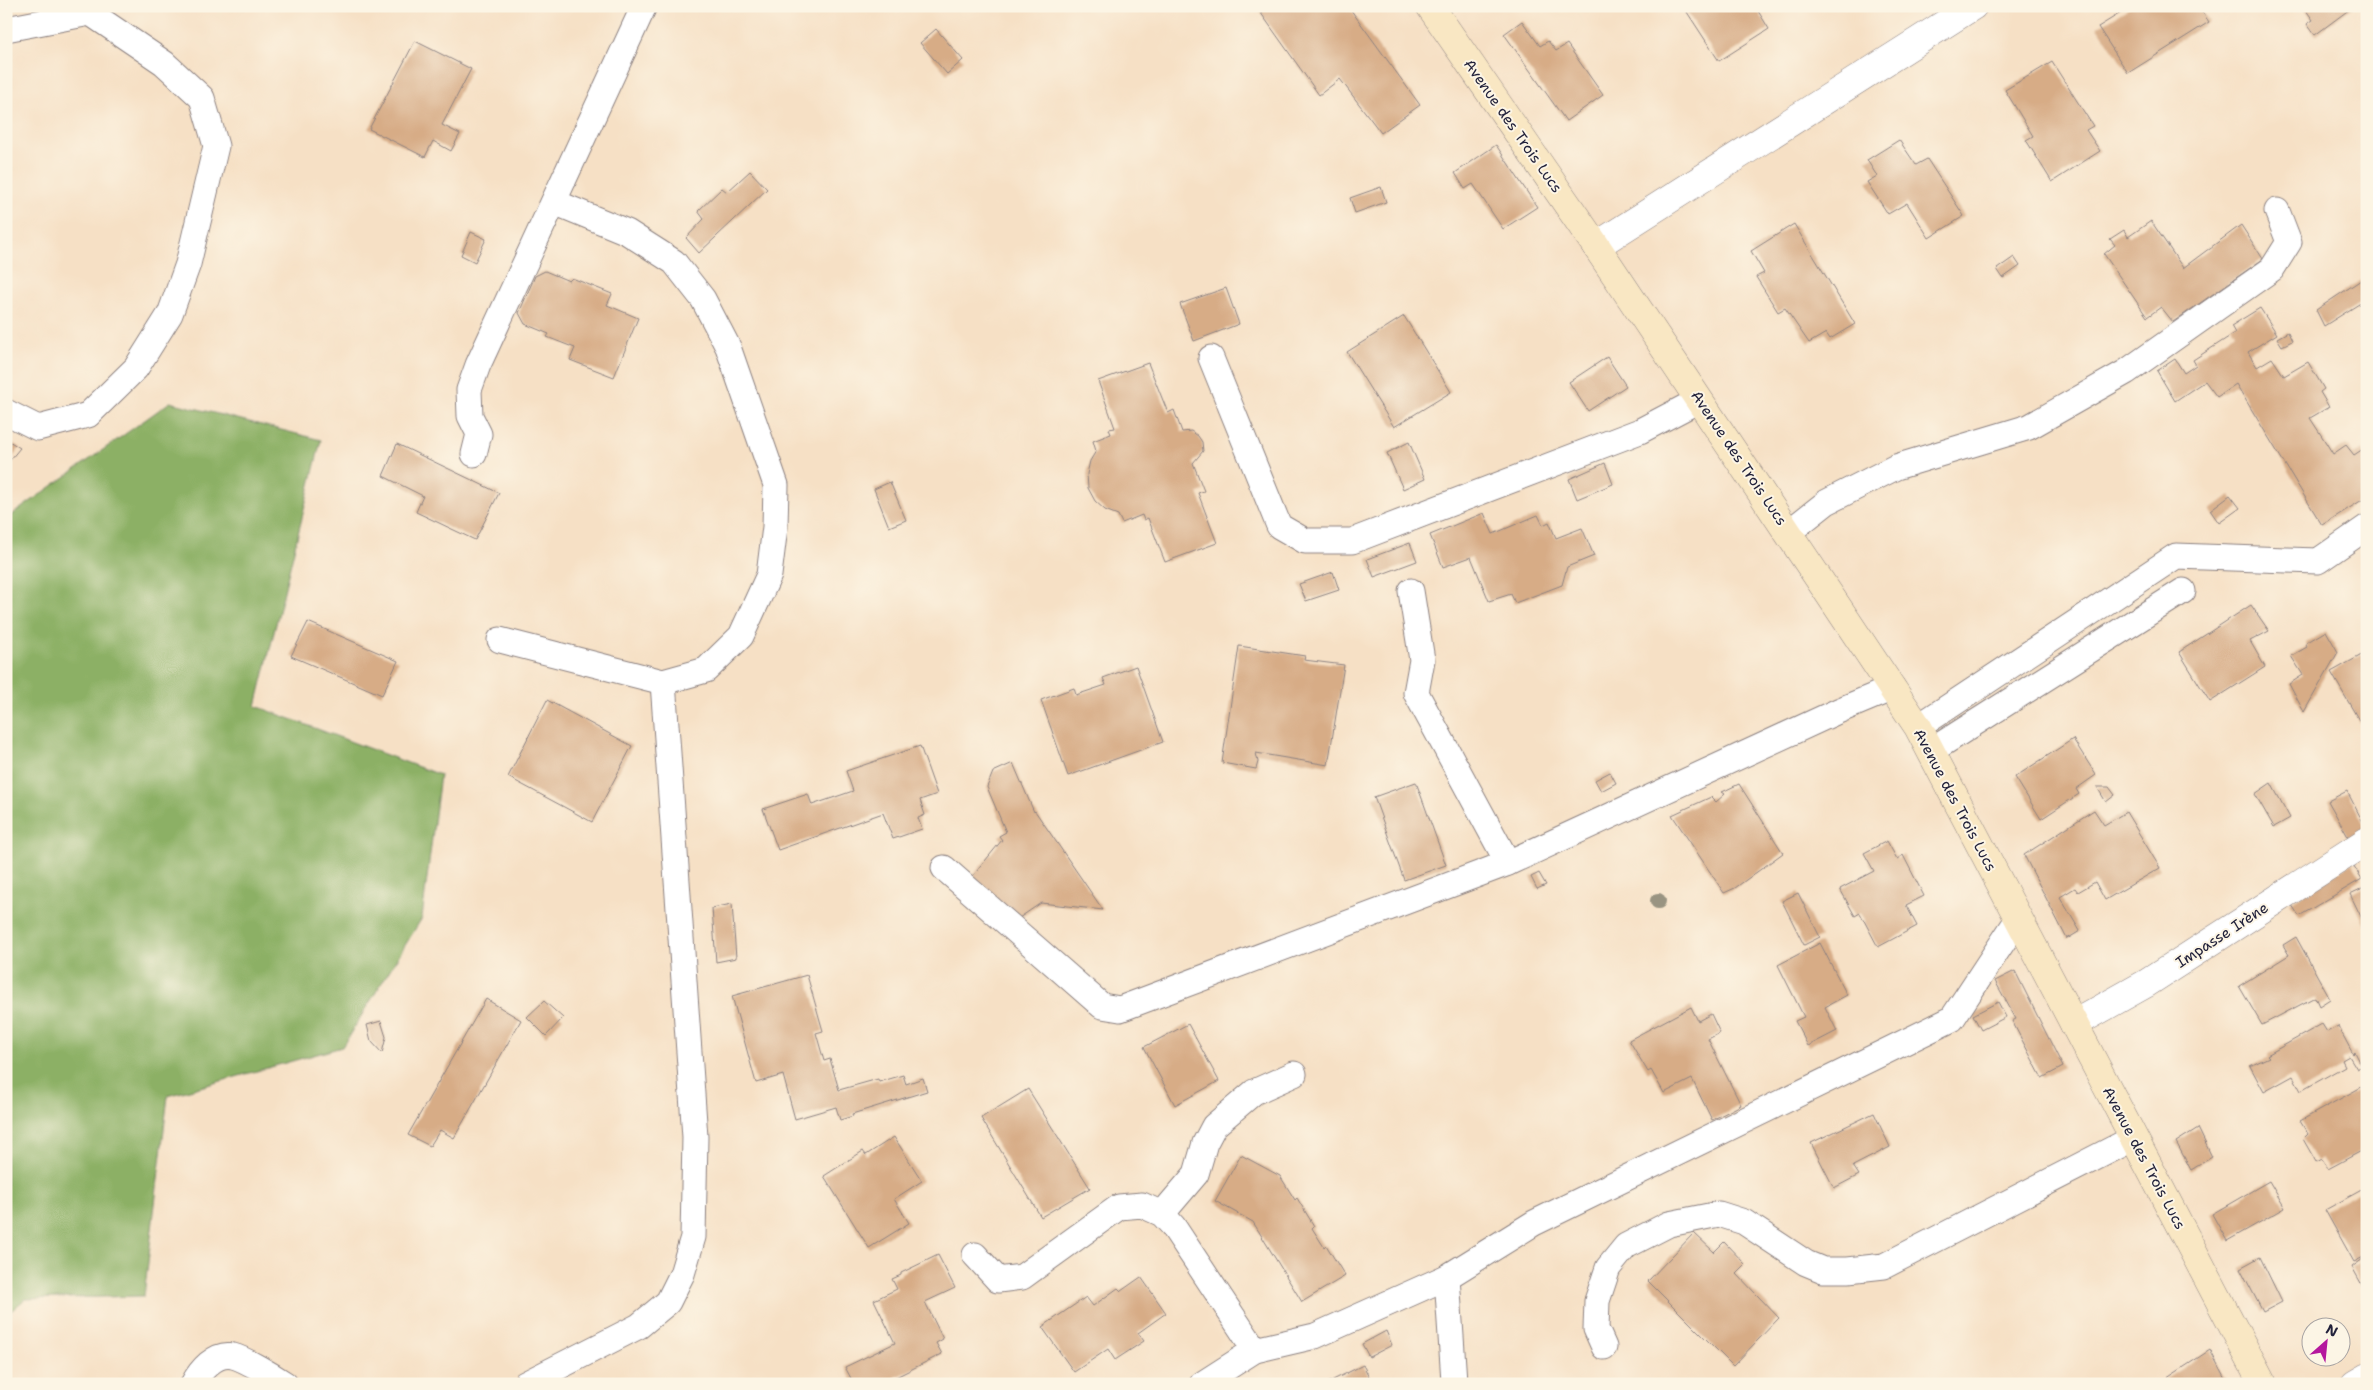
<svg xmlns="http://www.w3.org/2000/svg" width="2373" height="1390" viewBox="0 0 2373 1390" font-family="'Shantell Sans',sans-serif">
	<rect width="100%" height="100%" fill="#fcf5e5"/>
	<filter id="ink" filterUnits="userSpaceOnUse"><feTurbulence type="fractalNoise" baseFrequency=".02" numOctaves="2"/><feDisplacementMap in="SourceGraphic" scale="10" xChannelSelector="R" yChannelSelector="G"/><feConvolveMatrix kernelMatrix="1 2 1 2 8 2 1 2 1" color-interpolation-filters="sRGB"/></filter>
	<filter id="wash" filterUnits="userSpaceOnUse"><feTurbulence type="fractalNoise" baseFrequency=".0096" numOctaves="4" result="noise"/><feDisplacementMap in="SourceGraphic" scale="20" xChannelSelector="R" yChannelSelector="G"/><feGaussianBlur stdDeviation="1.12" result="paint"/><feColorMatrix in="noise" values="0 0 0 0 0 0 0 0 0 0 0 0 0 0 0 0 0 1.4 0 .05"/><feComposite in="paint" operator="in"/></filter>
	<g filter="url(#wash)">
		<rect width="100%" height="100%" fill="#f6e0c5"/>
		<polygon fill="#8cb065" stroke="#576950" points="170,402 321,440 256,706 440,775 422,918 342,1047 168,1096 144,1296 25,1299 6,1315 6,519"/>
		<g id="blocks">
			<g fill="#d7ac86">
				<polygon points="1261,6 1348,6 1420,105 1381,133 1340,79 1319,95 1258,9"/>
				<polygon points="1683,6 1755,6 1769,29 1719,61"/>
				<polygon points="2132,6 2198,6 2209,22 2128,73 2098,27"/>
				<polygon points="2303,6 2354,6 2315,35 2307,24 2313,20"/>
				<polygon points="1522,21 1540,46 1548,41 1556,51 1567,44 1603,95 1566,121 1504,34"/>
				<polygon points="936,29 963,60 947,74 920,43"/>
				<polygon points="415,41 471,69 442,125 460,134 451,151 433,141 425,157 369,129"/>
				<polygon points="2052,62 2093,126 2086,130 2100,151 2052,182 2026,140 2033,136 2005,90"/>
				<polygon points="1899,140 1916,165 1927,159 1964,216 1929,238 1907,203 1888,214 1867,182 1877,176 1867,160"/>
				<polygon points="1496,145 1537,207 1503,229 1473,184 1465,189 1455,173"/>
				<polygon points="750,171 767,189 699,253 686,238 704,219 698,211 722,188 727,192"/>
				<polygon points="1381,187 1386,202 1355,213 1350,198"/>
				<polygon points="2151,221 2183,268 2241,225 2263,259 2173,322 2161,307 2147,317 2104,254 2115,245 2110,239 2124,230 2128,237"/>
				<polygon points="1794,224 1855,324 1830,339 1826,333 1809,343 1785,308 1778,312 1756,277 1764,273 1751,251"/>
				<polygon points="471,232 486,239 475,262 461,255"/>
				<polygon points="2014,257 2020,266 2003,278 1997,269"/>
				<polygon points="545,271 569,281 572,278 612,294 607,305 638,318 614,377 570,360 575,348 547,337 549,334 525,324 519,313 535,276"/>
				<polygon points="2367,276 2367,299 2324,326 2316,310"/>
				<polygon points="1226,288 1239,324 1194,341 1180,304"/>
				<polygon points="2260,308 2277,334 2248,352 2257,367 2272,358 2284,376 2308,362 2324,389 2320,392 2329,407 2310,418 2323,438 2333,454 2346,445 2354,455 2363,449 2367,455 2367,497 2322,525 2236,384 2217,397 2205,381 2175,401 2157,371 2175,359 2184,373 2196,365 2193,360 2235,333 2231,326"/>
				<polygon points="1404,316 1451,392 1394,427 1347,352"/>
				<polygon points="2288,332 2292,341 2282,346 2277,338"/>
				<polygon points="1607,357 1626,386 1588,411 1569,382"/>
				<polygon points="1148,363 1168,413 1174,410 1182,432 1191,431 1198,436 1202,442 1203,451 1193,463 1204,491 1198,493 1217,543 1165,562 1148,518 1144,520 1142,515 1122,523 1118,515 1105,510 1095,501 1088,488 1087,474 1090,461 1096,451 1093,441 1111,434 1109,429 1115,428 1098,381"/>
				<polygon points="6,439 20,448 6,465"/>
				<polygon points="1409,442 1425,479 1403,489 1387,453"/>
				<polygon points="397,444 499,493 475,540 416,512 423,496 383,476"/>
				<polygon points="1605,463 1613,484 1577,499 1569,479"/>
				<polygon points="890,482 906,520 889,527 874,489"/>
				<polygon points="2230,495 2240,508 2219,523 2210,510"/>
				<polygon points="1484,513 1493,534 1538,515 1543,525 1549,522 1556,538 1582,528 1594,556 1567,567 1562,585 1515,603 1511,594 1489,601 1471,557 1443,567 1430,535"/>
				<polygon points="1410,543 1417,561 1374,577 1367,559"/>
				<polygon points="1333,572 1339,590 1306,601 1299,584"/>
				<polygon points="2251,605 2269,631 2250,641 2265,667 2210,702 2179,652"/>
				<polygon points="308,622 398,661 382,695 291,656"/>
				<polygon points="2326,631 2338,652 2304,712 2289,684 2303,675 2291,656 2307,647 2306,643"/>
				<polygon points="1239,646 1305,656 1304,660 1344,665 1328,765 1256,753 1258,762 1256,769 1222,763"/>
				<polygon points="2367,652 2367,734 2331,672"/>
				<polygon points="1136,666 1163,742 1068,776 1041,700 1074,688 1076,695 1106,685 1103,678"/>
				<polygon points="547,700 632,746 592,822 508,777"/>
				<polygon points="2073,739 2096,775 2076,789 2079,794 2041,819 2015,777"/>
				<polygon points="920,746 937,794 920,800 925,815 918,818 922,829 893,839 883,813 778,850 763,809 808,794 812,805 853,791 846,771"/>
				<polygon points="1013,763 1034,812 1035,811 1103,910 1041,903 1019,918 972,877 1002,840 999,836 1006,832 987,787 993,772"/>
				<polygon points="1610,772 1616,783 1601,791 1595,780"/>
				<polygon points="1416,782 1446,865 1404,880 1374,797"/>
				<polygon points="2271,783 2290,818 2274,827 2255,794"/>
				<polygon points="1739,784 1783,853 1735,888 1724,893 1672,815 1711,797 1716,802 1725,794 1722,792"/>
				<polygon points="2097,787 2109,787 2115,795 2106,802"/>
				<polygon points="2347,791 2367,830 2351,842 2328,801"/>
				<polygon points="2094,810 2104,825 2126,812 2160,868 2105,900 2095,882 2078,892 2075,888 2060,897 2080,931 2067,939 2024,855"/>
				<polygon points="1887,841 1897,859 1903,855 1924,896 1906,905 1917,926 1878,947 1860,913 1855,916 1840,889 1874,871 1864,853"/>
				<polygon points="2352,863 2362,879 2299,916 2290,902"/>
				<polygon points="1539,873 1546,885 1537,889 1531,877"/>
				<polygon points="2367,886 2367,929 2350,894"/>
				<polygon points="1798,893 1820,937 1804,945 1782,901"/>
				<polygon points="732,904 736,958 716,962 712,908"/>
				<polygon points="2296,937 2330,999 2319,1006 2315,997 2262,1025 2239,986 2289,955 2283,945"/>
				<polygon points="1820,943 1847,995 1825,1007 1837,1031 1808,1046 1795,1021 1804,1017 1778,965"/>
				<polygon points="2015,971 2063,1067 2042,1078 2012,1021 2016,1019 1995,981"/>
				<polygon points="807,975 823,1031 816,1033 824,1061 830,1059 839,1090 878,1079 879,1082 903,1075 906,1084 923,1078 927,1091 852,1114 853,1116 840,1120 836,1107 795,1119 783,1075 756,1083 732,996"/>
				<polygon points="486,999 521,1020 454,1138 440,1130 430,1146 408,1135"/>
				<polygon points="544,1001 563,1018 546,1036 527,1017"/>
				<polygon points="1998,1002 2006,1017 1981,1030 1973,1015"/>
				<polygon points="1691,1007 1698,1021 1711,1014 1720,1033 1708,1039 1741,1105 1712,1120 1692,1079 1664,1093 1651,1070 1648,1072 1629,1040"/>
				<polygon points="381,1021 386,1037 382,1053 371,1041 367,1025"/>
				<polygon points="1188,1024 1219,1081 1175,1105 1144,1047"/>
				<polygon points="2322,1024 2327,1032 2338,1026 2353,1054 2355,1052 2362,1066 2357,1069 2349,1056 2342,1060 2345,1066 2301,1091 2293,1076 2264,1092 2250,1066 2269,1057 2267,1055"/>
				<polygon points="2367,1084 2367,1148 2328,1169 2321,1159 2316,1162 2303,1139 2308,1134 2300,1121"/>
				<polygon points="1028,1089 1090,1188 1041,1217 981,1118"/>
				<polygon points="1874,1113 1890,1147 1853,1166 1859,1175 1834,1188 1811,1143"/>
				<polygon points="2198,1128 2212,1157 2191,1170 2176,1142"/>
				<polygon points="894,1137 922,1181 894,1199 909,1223 869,1248 824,1176 863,1151 866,1155"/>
				<polygon points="1241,1155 1280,1176 1295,1200 1297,1198 1314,1226 1312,1228 1324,1247 1326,1245 1345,1276 1302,1302 1253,1222 1215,1201"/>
				<polygon points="2269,1181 2285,1208 2227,1241 2212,1214"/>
				<polygon points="2367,1187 2367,1255 2354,1262 2325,1210"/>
				<polygon points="1694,1233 1714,1252 1724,1242 1745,1264 1736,1273 1779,1318 1733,1366 1648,1281"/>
				<polygon points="938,1255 955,1288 925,1302 943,1339 936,1343 942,1354 882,1384 854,1384 845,1367 895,1343 874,1300 897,1289 892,1279 901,1275 901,1273"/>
				<polygon points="2367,1256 2367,1294 2352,1267"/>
				<polygon points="2260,1257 2282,1302 2263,1312 2240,1268"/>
				<polygon points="1141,1277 1166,1313 1138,1333 1144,1341 1115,1360 1108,1349 1074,1372 1042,1327 1086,1297 1093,1306 1118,1288 1121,1291"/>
				<polygon points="1386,1331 1392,1345 1369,1357 1362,1344"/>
				<polygon points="2210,1350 2228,1384 2158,1384"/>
				<polygon points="1363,1365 1373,1384 1325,1384"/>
			</g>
		</g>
	</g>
	<g filter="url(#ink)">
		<use href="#blocks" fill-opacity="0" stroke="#8c8180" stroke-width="1"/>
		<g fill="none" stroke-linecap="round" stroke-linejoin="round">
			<g stroke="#8c8180" stroke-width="27">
				<g id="service">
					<polyline points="6,29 90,13"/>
					<polyline points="1211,358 1279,526 1305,541 1352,541 1640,431 1699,400"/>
					<polyline points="6,412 38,428 88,415 136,368 170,314 188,264 216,146 202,98 164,63 80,6"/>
					<polyline points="474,454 479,434 470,416 469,390 478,365 644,6"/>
					<polyline points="1789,532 1827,502 1896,467 2029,427 2126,372 2272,269 2289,242 2277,211"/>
					<polyline points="1411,591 1422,660 1416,693 1508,863"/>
					<polyline points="500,640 663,682 706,670 741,636 769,575 775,527 776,485 728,347 703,299 674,262 627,232 554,202"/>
					<polyline points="1918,727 2176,556 2318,561 2367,527"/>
					<polyline points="1931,751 2183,591"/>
					<polyline points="944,868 1102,1006 1120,1009 1508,863 1838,711 1893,688"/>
					<polyline points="1162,1214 1196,1174 1205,1143 1214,1126 1254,1092 1294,1074"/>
					<polyline points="975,1255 998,1280 1022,1277 1119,1207 1142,1205 1162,1214 1173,1226 1255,1350"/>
					<polyline points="1447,1277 1454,1381"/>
					<polyline points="1604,1347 1596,1329 1597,1301 1608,1268 1626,1246 1669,1224 1719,1214 1744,1222 1806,1263 1823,1270 1848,1270 1884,1266 2134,1138"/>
					<path d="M193,1384C200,1371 215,1352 233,1356C245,1359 273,1376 285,1384"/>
					<polyline points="525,1384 639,1326 668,1302 682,1274 693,1237 695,1137 663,682"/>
					<polyline points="1202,1384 1255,1350 1315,1336 1447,1277 1534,1223 1952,1019 2018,919"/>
				</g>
			</g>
			<g stroke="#8c8180" stroke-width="29">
				<g id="minor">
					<polyline points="1596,246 1973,6"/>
					<polyline points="2074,1024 2147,983 2367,841"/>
					<polyline points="2355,1384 2367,1377"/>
				</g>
			</g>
			<g stroke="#8c8180" stroke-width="29">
				<polyline id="secondary" points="1430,6 1596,246 1918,727 2263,1384"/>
			</g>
			<use href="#service" stroke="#fff" stroke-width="25"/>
			<use href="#minor" stroke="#fff" stroke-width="28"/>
			<use href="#secondary" stroke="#f9e7c3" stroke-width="28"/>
		</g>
		<circle fill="#999482" cx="1658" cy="901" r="8"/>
	</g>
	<g text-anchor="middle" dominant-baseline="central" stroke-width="4" stroke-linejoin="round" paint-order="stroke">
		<g font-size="15" fill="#22223b" stroke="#fcf5e5">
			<text transform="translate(1513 126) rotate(55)">Avenue des Trois Lucs</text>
			<text transform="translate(1739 458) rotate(56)">Avenue des Trois Lucs</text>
			<text transform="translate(1955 800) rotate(62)">Avenue des Trois Lucs</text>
			<text transform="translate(2222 935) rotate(-33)">Impasse Irène</text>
			<text transform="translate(2144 1158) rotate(62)">Avenue des Trois Lucs</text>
		</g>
	</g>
	<rect width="2373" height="1390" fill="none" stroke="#fcf5e5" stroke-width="25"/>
	<g transform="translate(2326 1342) rotate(27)"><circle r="24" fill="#fcf5e5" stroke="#a5a1a1"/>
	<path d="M0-4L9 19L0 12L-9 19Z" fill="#b5179e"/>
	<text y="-8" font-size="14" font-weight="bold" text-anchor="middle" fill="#22223b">N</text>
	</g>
</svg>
